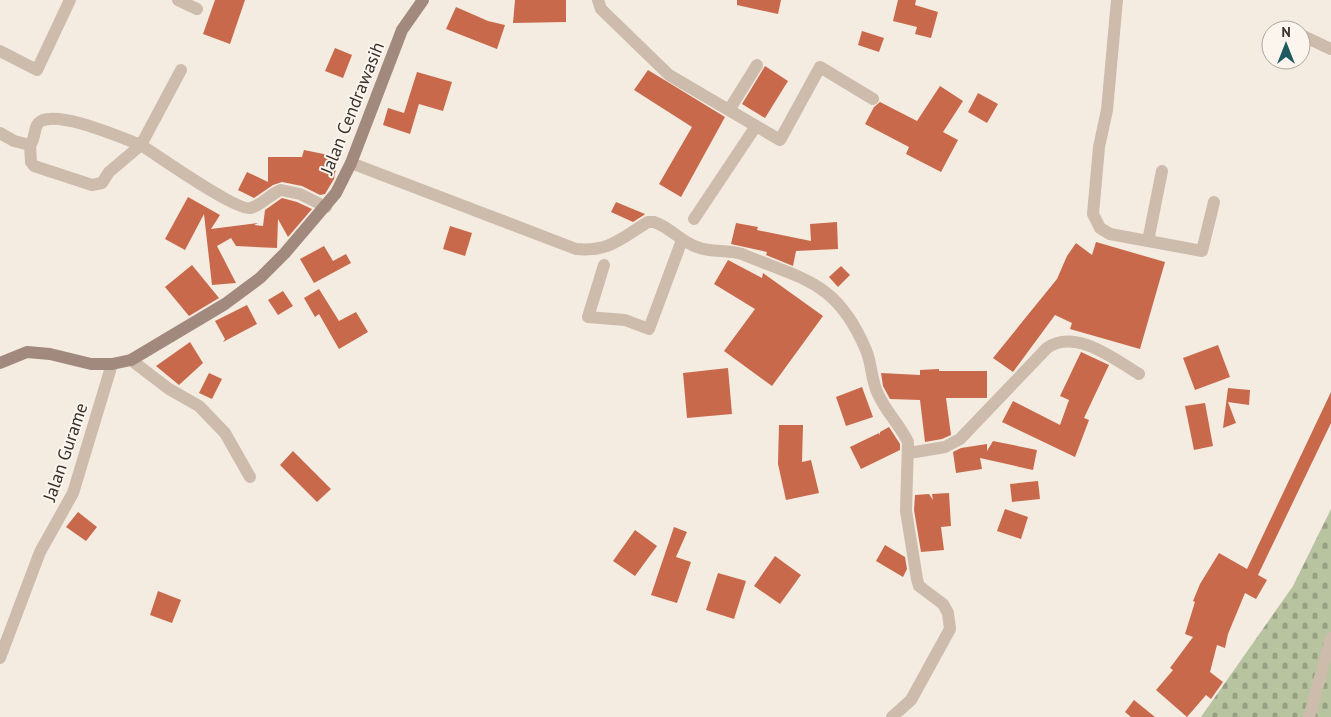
<svg xmlns="http://www.w3.org/2000/svg" width="1331" height="717" viewBox="0 0 1331 717" font-family="'PT Sans',sans-serif">
	<defs>
		<pattern id="cemetery-stones" width="16" height="16" patternUnits="userSpaceOnUse" patternTransform="scale(1.25)"><rect width="16" height="16" fill="#b8c4a0"/><path d="M2 7V4a2 2 0 0 1 4 0v3zM10 15v-3a2 2 0 0 1 4 0v3z" fill="#97a083"/></pattern>
	</defs>
	<rect width="100%" height="100%" fill="#f4ebe1"/>
	<polygon fill="url(#cemetery-stones)" points="1331,509 1331,717 1201,717 1293,586"/>
	<g fill="#c8694b">
		<polygon points="215,0 245,0 230,44 203,34"/>
		<polygon points="515,0 566,0 566,22 513,23"/>
		<polygon points="737,0 781,0 778,14 737,5"/>
		<polygon points="898,0 916,0 915,5 938,12 931,38 915,34 917,27 893,21"/>
		<polygon points="456,7 488,21 505,25 497,49 446,29"/>
		<polygon points="862,31 884,38 879,52 858,45"/>
		<polygon points="335,48 352,55 343,78 325,71"/>
		<polygon points="765,66 788,81 765,118 742,104"/>
		<polygon points="648,70 725,117 681,197 659,184 692,127 634,90"/>
		<polygon points="417,72 452,82 443,111 419,104 410,134 383,125 388,108 404,113"/>
		<polygon points="940,86 963,101 943,132 958,140 941,172 906,154 909,147 865,124 874,107 880,102 917,121"/>
		<polygon points="978,93 998,104 987,123 968,112"/>
		<polygon points="304,150 338,157 334,179 325,194 320,195 302,186 282,182 273,185 254,198 238,190 247,172 268,182 268,157 302,157"/>
		<polygon points="188,197 220,215 211,229 258,223 254,225 263,226 265,210 282,198 297,202 312,209 288,237 278,219 277,248 236,246 231,238 217,246 236,283 212,285 204,214 185,250 165,239"/>
		<polygon points="616,202 645,214 644,215 633,222 611,212"/>
		<polygon points="837,222 838,249 796,251 793,266 766,255 767,252 731,244 736,223 758,227 757,230 811,241 810,224"/>
		<polygon points="450,226 472,233 465,256 443,249"/>
		<polygon points="1096,242 1165,262 1140,349 1070,329 1072,323 1055,315 1013,372 993,358 1057,279 1067,256 1076,243 1092,255"/>
		<polygon points="324,246 333,261 346,254 351,263 314,283 300,259"/>
		<polygon points="728,260 762,278 763,273 823,316 772,386 724,351 755,309 714,284"/>
		<polygon points="192,265 219,298 189,316 165,287"/>
		<polygon points="841,266 850,275 838,287 829,277"/>
		<polygon points="319,289 339,321 356,312 368,332 339,349 319,314 315,317 304,298"/>
		<polygon points="283,291 293,306 278,315 268,300"/>
		<polygon points="247,305 257,324 223,342 225,339 215,321"/>
		<polygon points="190,342 203,363 179,385 156,366"/>
		<polygon points="1218,345 1230,377 1195,390 1183,358"/>
		<polygon points="1081,352 1109,365 1084,418 1089,420 1075,457 1002,422 1013,401 1060,425 1069,400 1060,396"/>
		<polygon points="728,368 732,414 687,418 683,373"/>
		<polygon points="939,369 939,371 987,371 987,398 946,398 951,435 942,439 925,442 920,400 890,399 883,386 881,373 920,375 920,370"/>
		<polygon points="209,373 222,379 212,399 199,393"/>
		<polygon points="862,387 873,417 846,426 836,397"/>
		<polygon points="1228,388 1250,390 1249,405 1228,402 1236,423 1223,428"/>
		<polygon points="1331,392 1331,423 1258,575 1267,580 1256,599 1245,593 1228,634 1225,648 1217,645 1210,672 1223,682 1211,699 1206,695 1187,717 1156,690 1173,670 1170,668 1193,637 1185,634 1195,602 1193,601 1200,584 1219,553 1247,569"/>
		<polygon points="1205,403 1213,446 1194,450 1185,406"/>
		<polygon points="779,425 803,425 802,462 811,460 819,493 786,500 778,464"/>
		<polygon points="889,427 900,444 900,450 861,469 850,447 879,433 880,435 880,432"/>
		<polygon points="993,441 1037,450 1033,470 980,458 982,469 956,473 953,452 961,448 987,444 987,451"/>
		<polygon points="293,451 331,489 317,502 280,465"/>
		<polygon points="1038,481 1040,499 1012,502 1010,484"/>
		<polygon points="949,493 951,526 941,527 944,550 921,552 914,510 915,495 929,494 933,500 932,494"/>
		<polygon points="1005,509 1028,517 1021,539 997,531"/>
		<polygon points="78,512 97,527 86,541 66,527"/>
		<polygon points="674,527 687,532 676,557 691,562 677,603 651,595"/>
		<polygon points="635,530 657,546 635,576 613,561"/>
		<polygon points="885,545 905,557 907,569 903,577 876,561"/>
		<polygon points="775,556 801,575 780,604 754,586"/>
		<polygon points="718,573 746,581 734,619 706,610"/>
		<polygon points="158,591 181,600 172,623 150,615"/>
		<polygon points="1134,700 1155,717 1131,717 1125,712"/>
	</g>
	<g fill="none" stroke-linecap="round" stroke-linejoin="round">
		<g stroke="#cdbbac" stroke-width="12">
			<polyline points="178,0 197,9"/>
			<polyline points="598,0 601,9 669,75 756,126 694,219"/>
			<polyline points="1117,0 1107,110 1099,147 1093,214 1100,228 1110,234 1202,251 1214,202"/>
			<polyline points="1289,29 1292,30"/>
			<polyline points="1301,35 1331,49"/>
			<polyline points="0,51 37,70 70,0"/>
			<polyline points="729,110 757,65"/>
			<polyline points="756,126 780,140 820,67 873,99"/>
			<path d="M0,133L14,141L30,145C36,139 33,125 41,121C61,111 119,137 141,145L181,70"/>
			<path d="M30,145L31,162L34,166L92,185L102,183L109,172L141,145C157,155 237,212 251,208C262,205 270,194 281,190L300,194L326,207"/>
			<path d="M351,163L576,249C610,252 621,238 648,222H654C670,227 681,242 697,247C711,253 727,249 742,254C804,280 837,281 866,350C872,364 871,380 878,394C886,412 900,425 908,442L906,511L917,579L919,586L943,604L948,613L950,629L911,700L892,717"/>
			<polyline points="1148,241 1162,171"/>
			<polyline points="604,265 588,317 625,320 649,329 682,240"/>
			<polyline points="131,360 169,389 199,406 225,433 250,477"/>
			<path d="M909,453L945,447L960,439L1047,348C1075,328 1114,359 1139,374"/>
			<polyline points="0,658 40,552 73,493 112,364"/>
			<polyline points="1309,717 1331,638"/>
		</g>
		<polyline stroke="#a18a7d" stroke-width="12" points="0,363 27,352 50,354 91,364 112,364 131,360 225,304 260,278 285,253 336,193 351,163 402,30 423,0"/>
	</g>
	<g text-anchor="middle" dominant-baseline="central" stroke-width="4" stroke-linejoin="round" paint-order="stroke">
		<g font-size="18" fill="#3b302b" stroke="#fbf5ee">
			<text transform="translate(352 108) rotate(-68)">Jalan Cendrawasih</text>
			<text transform="translate(65 452) rotate(-71)">Jalan Gurame</text>
		</g>
	</g>
	<g transform="translate(1286 45)"><circle r="24" fill="#fbf5ee" stroke="#aea6a0"/>
	<path d="M0-4L9 19L0 12L-9 19Z" fill="#1f5a5e"/>
	<text y="-8" font-size="14" font-weight="bold" text-anchor="middle" fill="#3b302b">N</text>
	</g>
</svg>
